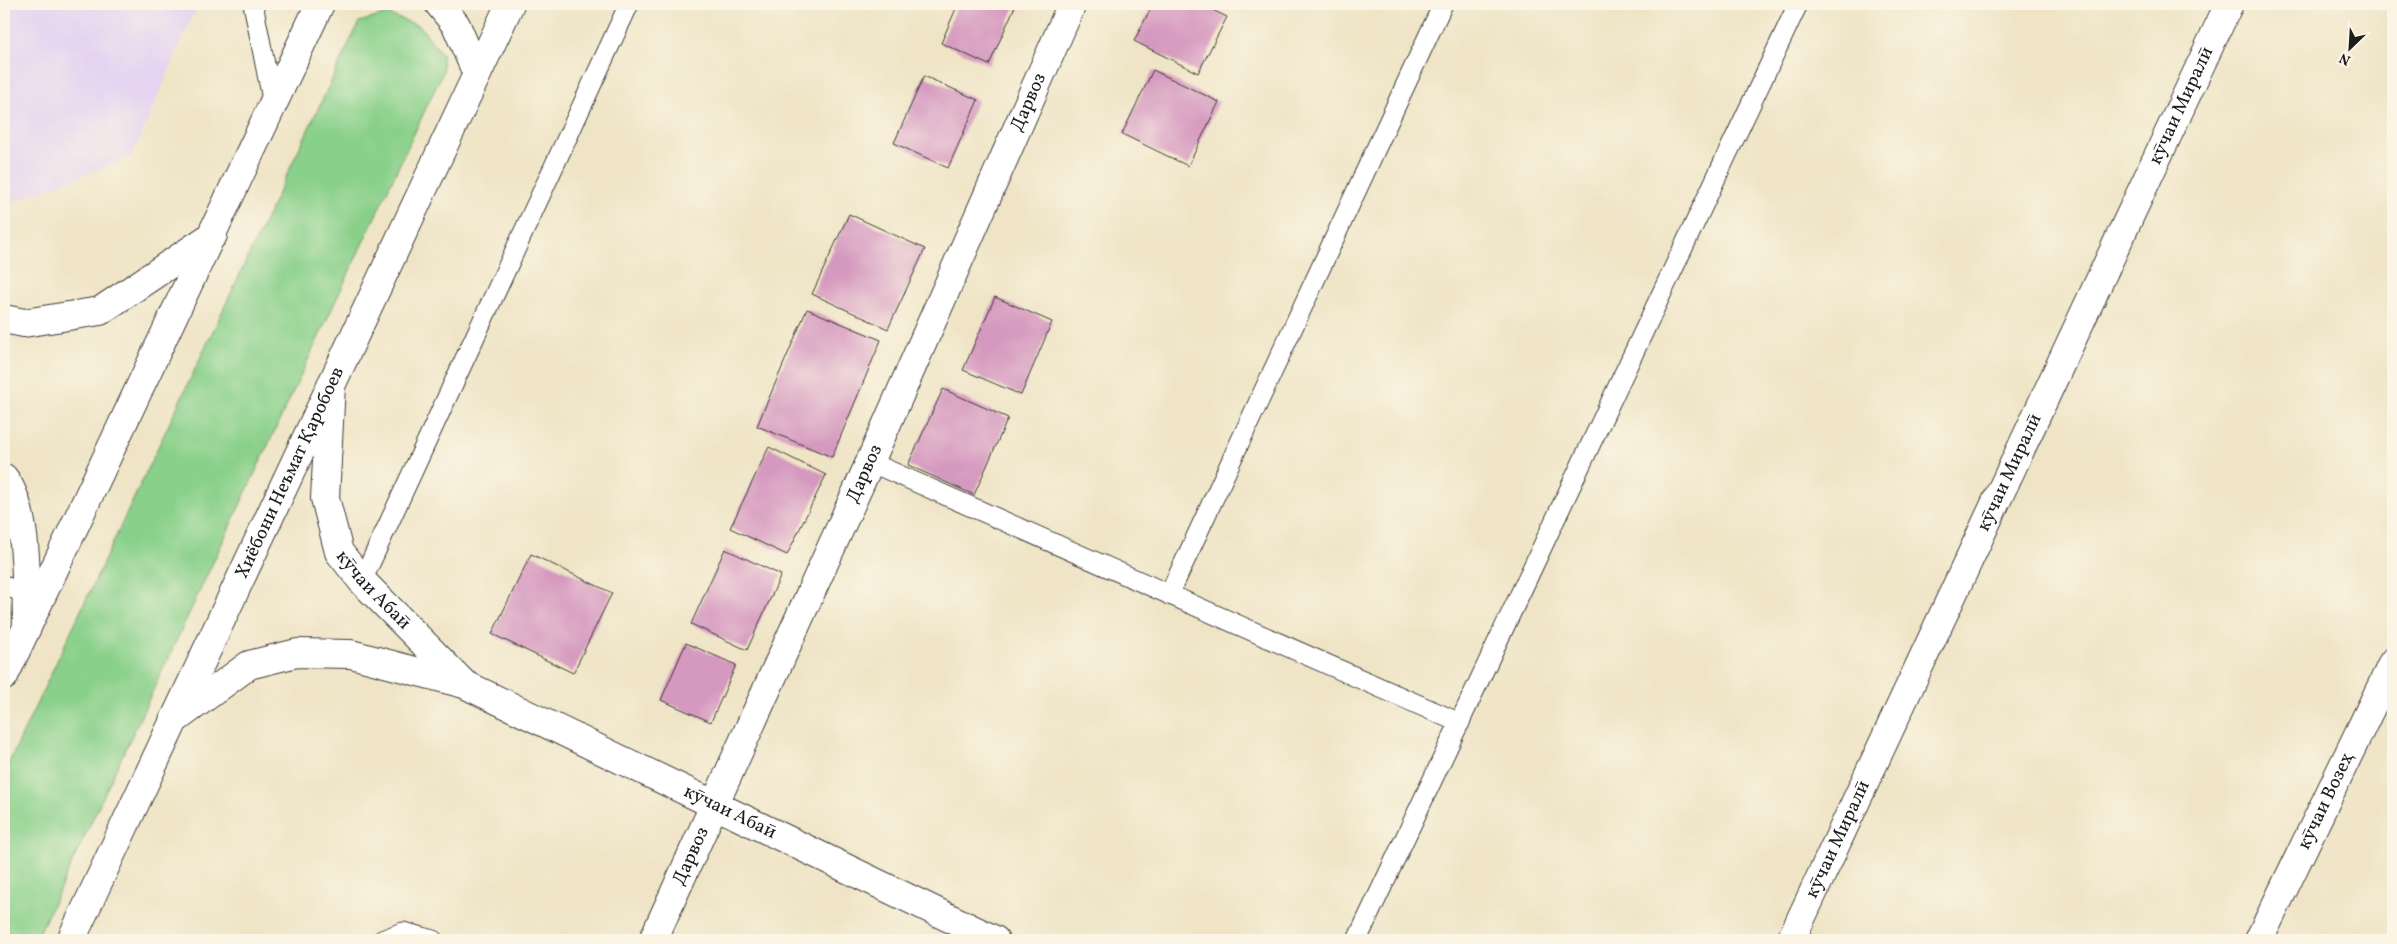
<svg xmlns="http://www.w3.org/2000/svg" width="2397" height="944" viewBox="0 0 2397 944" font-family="Vollkorn,serif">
	<rect width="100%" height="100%" fill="#fcf5e5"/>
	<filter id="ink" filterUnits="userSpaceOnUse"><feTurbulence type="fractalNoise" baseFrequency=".02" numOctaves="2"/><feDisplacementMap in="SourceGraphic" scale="10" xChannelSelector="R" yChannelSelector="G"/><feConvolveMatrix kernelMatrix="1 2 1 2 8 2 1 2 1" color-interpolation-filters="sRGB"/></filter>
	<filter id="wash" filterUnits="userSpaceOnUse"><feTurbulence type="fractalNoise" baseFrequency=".0096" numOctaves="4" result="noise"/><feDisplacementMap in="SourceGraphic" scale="20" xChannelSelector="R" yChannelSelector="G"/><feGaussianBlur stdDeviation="1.12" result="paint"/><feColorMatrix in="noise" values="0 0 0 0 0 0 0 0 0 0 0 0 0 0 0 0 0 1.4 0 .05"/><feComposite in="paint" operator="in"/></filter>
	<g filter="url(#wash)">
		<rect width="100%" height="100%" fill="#efe4c6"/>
		<polygon fill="#e4d3f1" points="4,4 198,4 131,157 4,205"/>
		<polygon fill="#89d08a" stroke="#527653" points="387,14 420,26 442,54 443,72 36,940 4,940 4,773 359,22"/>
		<g id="blocks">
			<g fill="#d599bf">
				<polygon points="958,4 1016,4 989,65 941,43"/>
				<polygon points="1153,4 1200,4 1227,17 1198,73 1134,41"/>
				<polygon points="1153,70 1219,102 1188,166 1122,134"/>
				<polygon points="924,76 978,100 948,168 894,143"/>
				<polygon points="849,214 925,249 888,329 812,294"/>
				<polygon points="995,297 1052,322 1021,395 963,370"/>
				<polygon points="807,309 881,340 832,457 757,426"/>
				<polygon points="943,389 1008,418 974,495 908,465"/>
				<polygon points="769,447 826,475 787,555 730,528"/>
				<polygon points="725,549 781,575 747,650 691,624"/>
				<polygon points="531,554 612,593 573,673 492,634"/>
				<polygon points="686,643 736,665 711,722 661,700"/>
			</g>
		</g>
	</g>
	<g filter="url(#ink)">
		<use href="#blocks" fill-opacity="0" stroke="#3c3a36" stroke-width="1"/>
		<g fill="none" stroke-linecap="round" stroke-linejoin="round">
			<g stroke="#3c3a36" stroke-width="21">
				<g id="service">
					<polyline points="253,4 273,104"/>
					<polyline points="870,462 1460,723"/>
					<polyline points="362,581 629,4"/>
					<polyline points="4,586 26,593"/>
					<polyline points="1169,595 1443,4"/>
					<polyline points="382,940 403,932 433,940"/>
					<polyline points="1357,940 1798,4"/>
				</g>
			</g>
			<g stroke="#3c3a36" stroke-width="30">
				<g id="minor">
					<path id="s1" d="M653,940L870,462L1072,4"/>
					<path id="s2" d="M1791,940L2229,4"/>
					<path id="s3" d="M2259,940L2393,662"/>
				</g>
			</g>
			<g stroke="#3c3a36" stroke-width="30">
				<g id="tertiary">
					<path id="s4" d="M331,385L325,498L339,552L362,581L463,683"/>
					<path id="s5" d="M173,721L249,665L297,653L351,654L464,684L995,940"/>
				</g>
			</g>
			<g stroke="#3c3a36" stroke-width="30">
				<g id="secondary">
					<polyline points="4,319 24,323 100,311 213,235"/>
					<path d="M4,478C29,510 26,587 27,627"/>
				</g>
			</g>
			<g stroke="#3c3a36" stroke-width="30">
				<g id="trunk">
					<polyline points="439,4 456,25 477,74"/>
					<polyline points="4,676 320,4"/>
					<path id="s6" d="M71,940L510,4"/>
				</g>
			</g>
			<use href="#service" stroke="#fff" stroke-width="19"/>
			<use href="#minor" stroke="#fff" stroke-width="28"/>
			<use href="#tertiary" stroke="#fff" stroke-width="28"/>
			<use href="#secondary" stroke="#fff" stroke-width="28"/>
			<use href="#trunk" stroke="#fff" stroke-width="28"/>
		</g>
	</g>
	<g text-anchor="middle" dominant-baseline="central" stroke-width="5" stroke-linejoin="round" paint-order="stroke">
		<g font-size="19" fill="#1c1c1c" stroke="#fcf5e5">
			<text stroke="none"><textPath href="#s1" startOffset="918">Дарвоз</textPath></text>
			<text stroke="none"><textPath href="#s2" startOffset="921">кӯчаи Миралӣ</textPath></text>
			<text stroke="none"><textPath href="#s6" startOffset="516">Хиёбони Неъмат Қаробоев</textPath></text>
			<text stroke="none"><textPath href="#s2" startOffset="516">кӯчаи Миралӣ</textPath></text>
			<text stroke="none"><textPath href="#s1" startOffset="512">Дарвоз</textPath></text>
			<text stroke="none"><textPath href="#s4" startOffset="220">кӯчаи Абаӣ</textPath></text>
			<text stroke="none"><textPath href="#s3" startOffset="154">кӯчаи Возеҳ</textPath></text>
			<text stroke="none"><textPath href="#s5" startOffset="610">кӯчаи Абаӣ</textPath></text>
			<text stroke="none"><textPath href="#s2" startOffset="111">кӯчаи Миралӣ</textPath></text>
			<text stroke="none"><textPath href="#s1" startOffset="92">Дарвоз</textPath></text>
		</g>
	</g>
	<rect width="2397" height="944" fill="none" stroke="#fcf5e5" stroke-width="20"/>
	<g transform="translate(2350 48) rotate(205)" stroke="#fcf5e5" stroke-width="4" paint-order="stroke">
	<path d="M0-4L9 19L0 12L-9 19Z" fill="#1c1c1c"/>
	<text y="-8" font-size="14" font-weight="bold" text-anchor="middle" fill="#1c1c1c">N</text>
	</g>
</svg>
